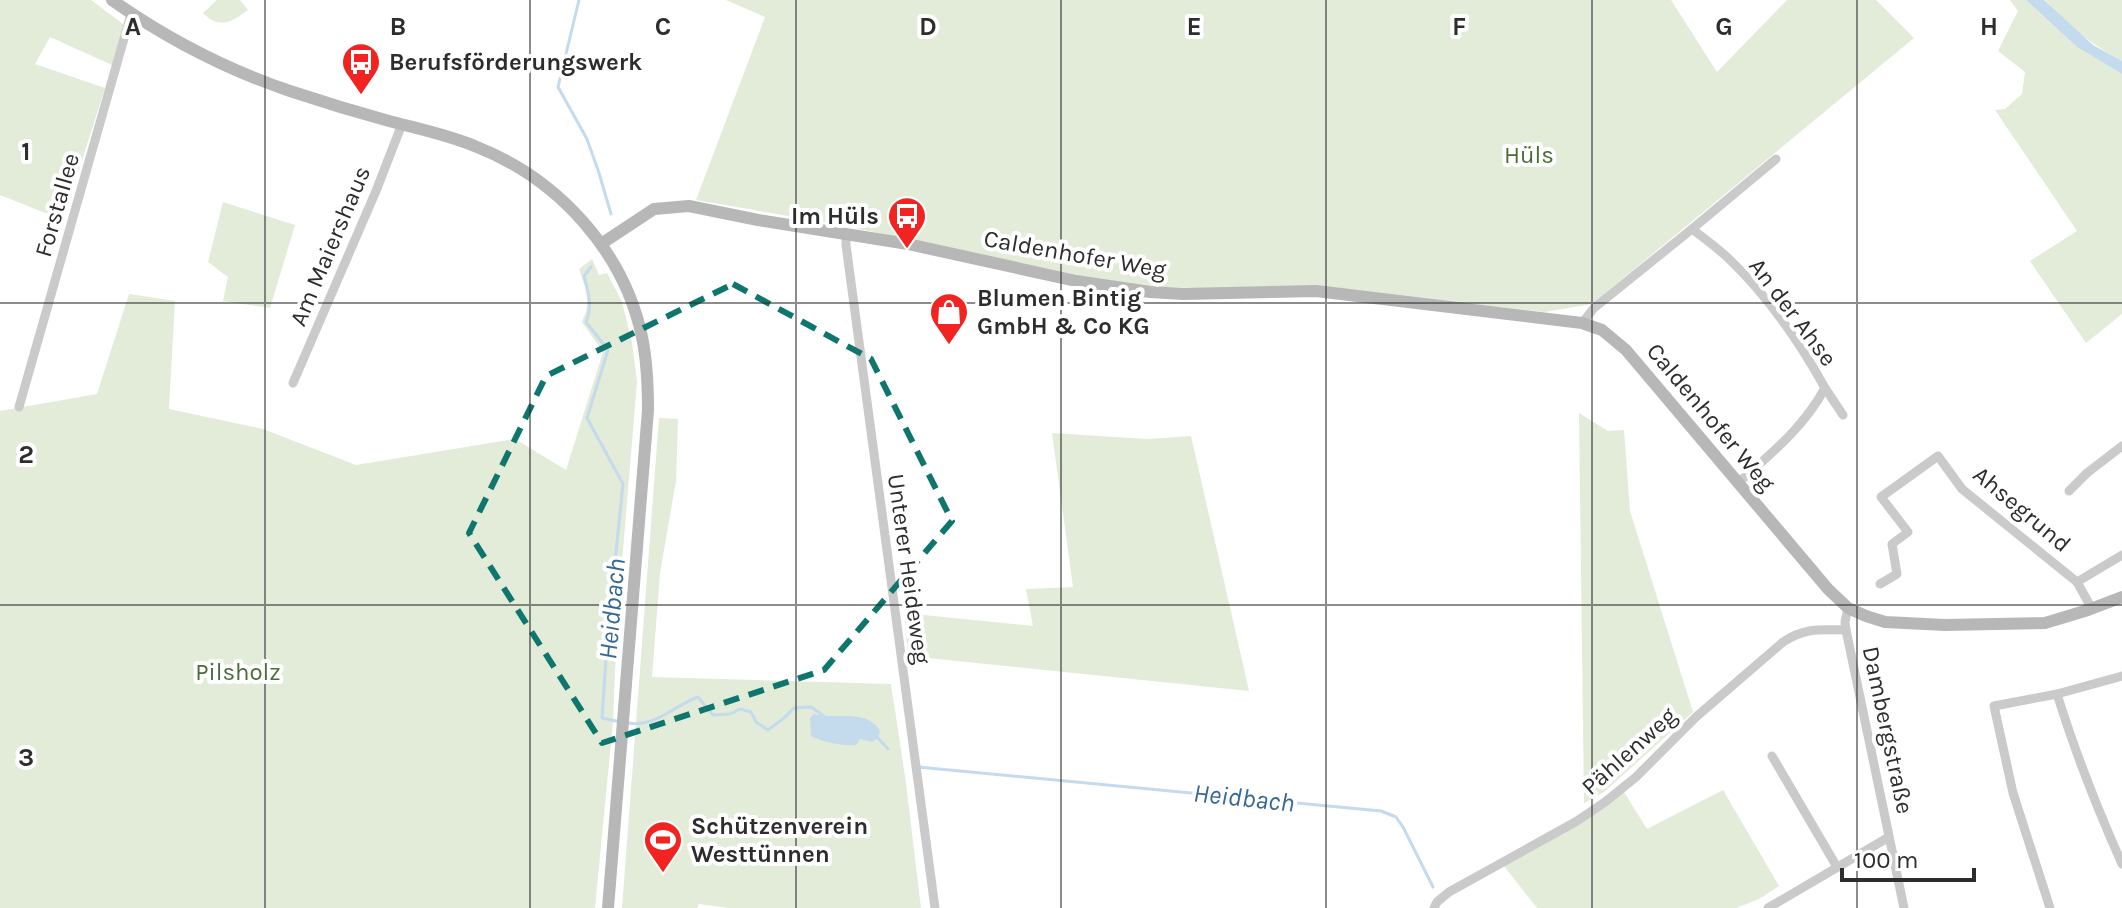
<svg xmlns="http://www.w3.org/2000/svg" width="2122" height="908" viewBox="0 0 2122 908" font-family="Karla,sans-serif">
	<rect width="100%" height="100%" fill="#fff"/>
	<g fill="#e2ecd9">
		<polygon points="0,0 91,0 131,30 125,46 112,65 50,37 35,64 105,88 63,220 0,195"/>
		<path d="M217,0H240L248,10C231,22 220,30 203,13Z"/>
		<polygon points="726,0 1671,0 1717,72 1787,0 1876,0 1914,38 1592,304 1545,312 1349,291 1152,287 1078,277 846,226 696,200 765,17"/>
		<polygon points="2010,0 2026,0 2077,47 2122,74 2122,314 2086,343 2030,261 2077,231 1995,110 2005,109 2022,94 2025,72 1998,51 2018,11"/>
		<path d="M2045,0H2122V61C2092,45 2067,25 2045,0Z"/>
		<polygon points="223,202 295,225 270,308 223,301 228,277 208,262"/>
		<path d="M592,259L599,275L607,273L622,302L632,342L637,382L617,622L613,722L595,908H0V411L97,394L129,294L175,301L169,409L263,429L356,465L515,439L566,470L603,352L582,322C592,300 586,290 579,269Z"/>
		<polygon points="1579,413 1608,431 1624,430 1630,511 1693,712 1604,792 1584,803"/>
		<polygon points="659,418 678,419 676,481 660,573 652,677 891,684 906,783 921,908 729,908 699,904 697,908 622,908"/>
		<polygon points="1052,433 1147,439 1191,436 1249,691 908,656 904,613 1033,626 1026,589 1073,587"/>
		<polygon points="1723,790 1779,886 1759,899 1736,908 1537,908 1504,866 1603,808 1624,792 1647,829"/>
	</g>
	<g fill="#c4daed">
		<polygon points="2026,0 2044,0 2093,45 2122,61 2122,74 2077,47"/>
		<path d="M814,714C837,720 867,708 880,731L878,738L872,742L860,739L856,745C842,746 823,742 811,736L810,718Z"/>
	</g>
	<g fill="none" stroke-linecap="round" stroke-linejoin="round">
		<g stroke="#c4daed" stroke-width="3">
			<polyline points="579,0 558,87 587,139 599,173 611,214"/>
			<path d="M591,267L584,276C588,292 593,306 586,322L608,350L587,418L623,484L608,629L602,718L621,722"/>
			<path d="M628,723C655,728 675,705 698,697L713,715L730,714L740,709L751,712L756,722L768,730L784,718L794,708L811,707L824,716"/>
			<polyline points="878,738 888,749"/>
			<polyline points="918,767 1381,811 1396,817 1403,827 1433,887"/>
		</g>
		<g stroke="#cacaca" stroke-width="9">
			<path d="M1692,229C1704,238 1716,247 1727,257C1766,294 1799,341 1825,388C1804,427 1771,454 1738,483"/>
			<polyline points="846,234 846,245 935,908"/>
			<polyline points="1582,323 1594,308 1692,229 1776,159"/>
			<polyline points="293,383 376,191 402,124"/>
			<polyline points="1825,388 1843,415"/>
			<polyline points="19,407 131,14"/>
			<polyline points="2069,491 2087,473 2122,446"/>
			<polyline points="2077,582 2122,555"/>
			<polyline points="1880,584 1897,574 1892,544 1908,532 1881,497 1938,456 1962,489 2077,582 2092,609"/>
			<polyline points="1848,608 1845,622 1846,630 1904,908"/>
			<path d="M2057,694C2075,752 2097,808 2122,864"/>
			<polyline points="1772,756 1837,867"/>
			<path d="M1434,908L1437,902L1449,892L1577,821L1605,802L1636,777L1696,717L1783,642C1806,627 1820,630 1846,630"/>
			<polyline points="1768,908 1889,837"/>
			<polyline points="2050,908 2013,793 1994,706 2057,694 2122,676"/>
		</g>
		<g stroke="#b7b7b7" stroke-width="12">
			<path d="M112,0C166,38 228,70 290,91C323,102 356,112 389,121C419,129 449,135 477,147C558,179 624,251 642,337C647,361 648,385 648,410L608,908"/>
			<polyline points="601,244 654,209 689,206 758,220 908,244 1076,281 1150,292 1183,294 1316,291 1582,323 1602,330 1626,350 1828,589 1848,608 1866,616 1885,622 1945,625 2045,623 2088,610 2122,597"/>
		</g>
	</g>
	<path fill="none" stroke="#0f766e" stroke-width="6" stroke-dasharray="16 10" stroke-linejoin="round" d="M733,284L871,359L952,521L824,670L602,743L469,533L546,376Z"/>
	<path fill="none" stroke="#2d2d2d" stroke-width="2" stroke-opacity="0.55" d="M265,0V908M530,0V908M796,0V908M1061,0V908M1326,0V908M1592,0V908M1857,0V908M0,303H2122M0,605H2122"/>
	<defs>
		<g id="bus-pin" transform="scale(2)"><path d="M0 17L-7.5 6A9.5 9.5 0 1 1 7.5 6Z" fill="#f12422" stroke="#fff"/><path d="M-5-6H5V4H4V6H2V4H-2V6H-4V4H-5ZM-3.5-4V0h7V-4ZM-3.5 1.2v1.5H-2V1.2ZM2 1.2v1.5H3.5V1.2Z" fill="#fff"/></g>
		<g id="shop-pin" transform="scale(2)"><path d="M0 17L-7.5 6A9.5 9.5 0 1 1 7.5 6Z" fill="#f12422" stroke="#fff"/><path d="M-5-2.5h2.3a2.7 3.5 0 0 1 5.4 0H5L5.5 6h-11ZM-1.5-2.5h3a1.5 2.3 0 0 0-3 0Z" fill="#fff"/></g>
		<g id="stadium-pin" transform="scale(2)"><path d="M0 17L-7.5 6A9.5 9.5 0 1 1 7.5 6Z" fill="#f12422" stroke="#fff"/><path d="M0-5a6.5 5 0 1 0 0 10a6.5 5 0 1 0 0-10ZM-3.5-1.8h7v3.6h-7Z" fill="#fff"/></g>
	</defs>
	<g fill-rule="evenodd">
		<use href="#bus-pin" x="361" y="62"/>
		<use href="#bus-pin" x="907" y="216"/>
		<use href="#shop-pin" x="949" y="312"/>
		<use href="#stadium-pin" x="663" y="840"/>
	</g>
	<g text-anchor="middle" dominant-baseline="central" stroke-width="8" stroke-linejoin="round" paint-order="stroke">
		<g font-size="24" font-weight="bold" fill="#2d2d2d" stroke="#fff" text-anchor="start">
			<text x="389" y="62">Berufsförderungswerk</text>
			<text x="879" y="216" text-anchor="end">Im Hüls</text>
			<text x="977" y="298">Blumen Bintig<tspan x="977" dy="28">GmbH &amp; Co KG</tspan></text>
			<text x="691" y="826">Schützenverein<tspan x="691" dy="28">Westtünnen</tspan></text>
		</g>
		<g font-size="24" fill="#4b6b38" stroke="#fff">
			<text x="1529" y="155">Hüls</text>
			<text x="238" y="672">Pilsholz</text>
		</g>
		<g font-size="24" fill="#2d2d2d" stroke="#fff">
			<text transform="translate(57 205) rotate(-74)">Forstallee</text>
			<text transform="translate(330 246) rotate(-67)">Am Maiershaus</text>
			<text transform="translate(1075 254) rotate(10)">Caldenhofer Weg</text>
			<text transform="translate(1793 312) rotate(53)">An der Ahse</text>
			<text transform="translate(1711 417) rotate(50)">Caldenhofer Weg</text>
			<text transform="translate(2022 509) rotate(40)">Ahsegrund</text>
			<text transform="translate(909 569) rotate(82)">Unterer Heideweg</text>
			<text transform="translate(1888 730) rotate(78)">Dambergstraße</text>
			<text transform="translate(1629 751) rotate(-42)">Pählenweg</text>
		</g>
		<g font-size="26" font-style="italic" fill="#366894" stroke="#fff">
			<text transform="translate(612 609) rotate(-85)">Heidbach</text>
			<text transform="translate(1244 798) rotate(6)">Heidbach</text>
		</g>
	</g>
	<g font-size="26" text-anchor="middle" font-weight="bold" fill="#2d2d2d" stroke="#fff" stroke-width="8" stroke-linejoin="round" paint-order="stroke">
		<text x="133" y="35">A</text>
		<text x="398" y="35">B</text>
		<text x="663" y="35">C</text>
		<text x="928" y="35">D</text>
		<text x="1194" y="35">E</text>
		<text x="1459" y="35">F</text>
		<text x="1724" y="35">G</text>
		<text x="1989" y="35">H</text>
		<text x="26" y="160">1</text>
		<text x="26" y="463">2</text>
		<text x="26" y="766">3</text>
	</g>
	<path d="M1842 868v12h132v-12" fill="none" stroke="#2d2d2d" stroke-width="4"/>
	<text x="1854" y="868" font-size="24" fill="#2d2d2d" stroke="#ffffff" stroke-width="6" paint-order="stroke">100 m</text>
</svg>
